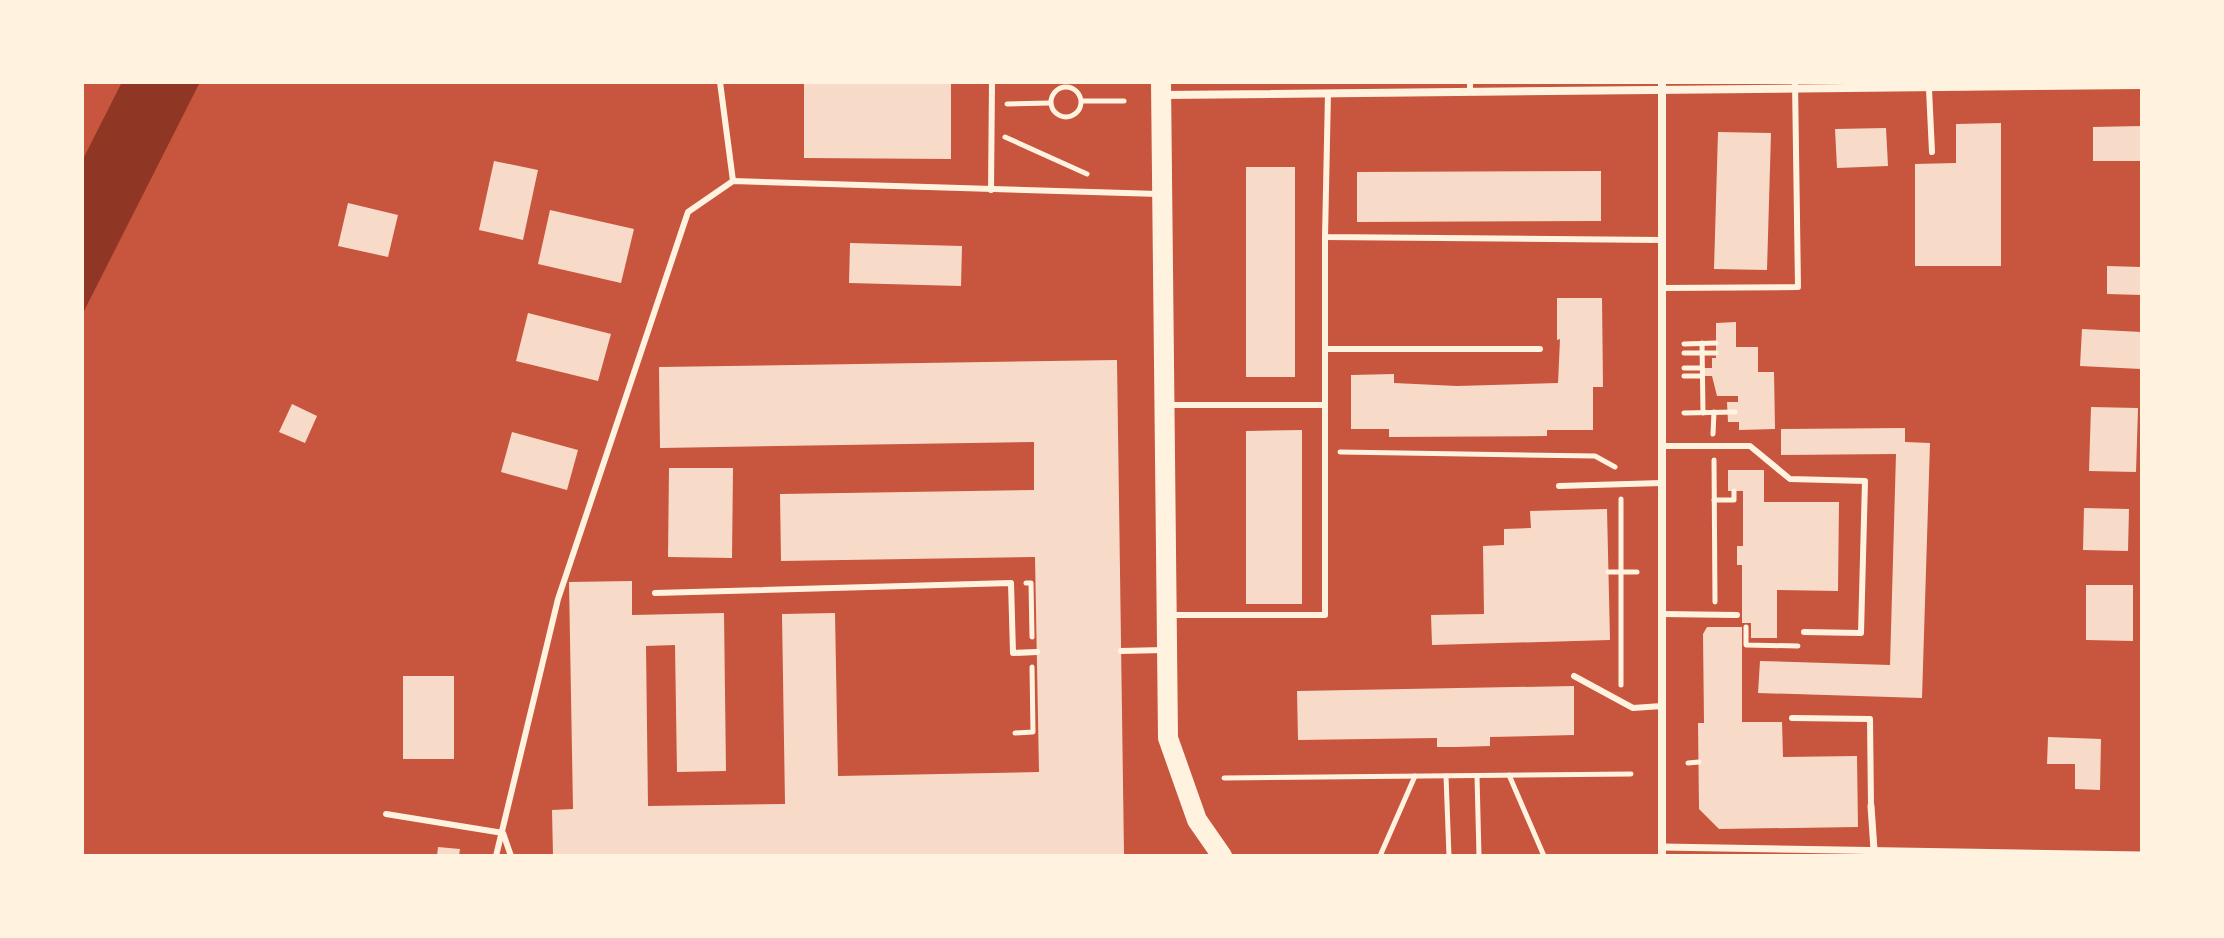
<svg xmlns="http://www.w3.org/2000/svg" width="2224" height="938" viewBox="0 0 2224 938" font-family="'Noto Sans',sans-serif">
	<rect width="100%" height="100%" fill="#c8553d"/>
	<polygon fill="#8f3625" points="122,82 200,82 82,315 82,161"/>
	<g fill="#f7dbc8">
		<polygon points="804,82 951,82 951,159 804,158"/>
		<polygon points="2001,123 2001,266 1915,266 1915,164 1956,163 1956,124"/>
		<polygon points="2142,126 2142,161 2093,161 2093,127"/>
		<polygon points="1886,128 1888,166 1837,168 1835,129"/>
		<polygon points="1718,132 1771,133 1767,270 1714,269"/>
		<polygon points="494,161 538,170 523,240 479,230"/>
		<rect x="1246" y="167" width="49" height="210"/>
		<polygon points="1601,171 1601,221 1357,222 1357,172"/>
		<polygon points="348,203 398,215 388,257 338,246"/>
		<polygon points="550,210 634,229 621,283 538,264"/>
		<polygon points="850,243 962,246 961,286 849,283"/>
		<polygon points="2107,266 2142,267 2142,295 2107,294"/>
		<polygon points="1557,298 1602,298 1603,387 1593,387 1593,430 1547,430 1547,436 1389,437 1389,429 1351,429 1351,375 1394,374 1394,383 1457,386 1558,383 1560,339 1557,340"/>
		<polygon points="528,313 611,334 598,381 516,361"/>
		<polygon points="1736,322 1736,347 1758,347 1758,372 1774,372 1775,429 1739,430 1739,422 1728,422 1727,402 1738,402 1738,396 1717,396 1712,376 1704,376 1704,368 1712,368 1712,358 1716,358 1716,323"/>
		<polygon points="2082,329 2142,332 2141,369 2080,366"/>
		<polygon points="1117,360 1124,854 553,856 552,810 573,809 569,582 632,581 632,615 724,613 726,771 677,772 675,645 646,646 648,806 785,804 782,614 835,613 838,776 1039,772 1035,557 781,561 780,494 1034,490 1034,442 660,448 659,367"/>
		<polygon points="292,404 317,416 305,443 279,432"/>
		<polygon points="2091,407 2138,408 2136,472 2089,471"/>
		<polygon points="1905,428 1905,442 1930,443 1922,698 1758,693 1760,661 1890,665 1896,454 1781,455 1781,429"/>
		<polygon points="1302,430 1302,604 1246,604 1246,431"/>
		<polygon points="512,432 578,450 567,490 501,472"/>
		<polygon points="669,468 733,468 732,558 668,557"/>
		<polygon points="1728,470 1764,470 1764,502 1839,502 1838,591 1777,590 1777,638 1751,638 1751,623 1742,623 1742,565 1737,565 1737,546 1743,546 1743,491 1728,491"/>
		<polygon points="2084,508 2129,509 2128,551 2083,550"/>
		<polygon points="1607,509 1610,640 1432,645 1431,615 1484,614 1483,546 1504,545 1504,529 1531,528 1530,511"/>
		<polygon points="2086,585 2133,585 2133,641 2086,640"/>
		<polygon points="1707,627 1742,627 1742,722 1782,722 1783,757 1857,756 1858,827 1719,829 1699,809 1698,723 1704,723 1703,634"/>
		<rect x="403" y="676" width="51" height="83"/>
		<polygon points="1574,686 1574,735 1490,737 1490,746 1457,747 1437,747 1437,738 1298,740 1297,691"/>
		<polygon points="2048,737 2101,739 2100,790 2075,789 2075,764 2047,764"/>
		<polygon points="438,847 460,849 459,856 437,856"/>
	</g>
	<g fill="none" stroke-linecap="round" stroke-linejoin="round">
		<g stroke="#fff3e0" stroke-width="5">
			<circle cx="1066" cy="102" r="15"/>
			<polyline points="1082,101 1124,101"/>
			<polyline points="1007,104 1050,103"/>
			<polyline points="1005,137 1087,174"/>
			<polyline points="1702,343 1703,413"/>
			<polyline points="1684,344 1716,343"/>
			<polyline points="1684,353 1716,353"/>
			<polyline points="1684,368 1702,368"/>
			<polyline points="1684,376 1702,376"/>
			<polyline points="1684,413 1735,412"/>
			<polyline points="1713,434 1714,412"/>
			<polyline points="1340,452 1595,456 1615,467"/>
			<polyline points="1714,460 1715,602"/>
			<polyline points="1621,499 1621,685"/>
			<polyline points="1714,500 1734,500 1734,491"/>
			<polyline points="1608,572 1637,572"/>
			<polyline points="1026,583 1031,583 1032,637"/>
			<polyline points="1746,627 1746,645 1798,646"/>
			<polyline points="1015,733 1033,732 1032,667"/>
			<polyline points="1688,763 1699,762"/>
			<polyline points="1509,775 1544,856"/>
			<polyline points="1446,776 1449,856"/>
			<polyline points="1477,776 1479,856"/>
			<polyline points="1224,778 1631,774"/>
			<polyline points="1380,856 1415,776"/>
		</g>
		<g stroke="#fff3e0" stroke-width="6">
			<polyline points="720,82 733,181"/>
			<polyline points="1470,82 1470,90"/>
			<polyline points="1929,89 1932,152"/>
			<polyline points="1328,93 1325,237 1662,240"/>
			<polyline points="991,190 992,82"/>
			<polyline points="1662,288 1798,287 1795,82"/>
			<polyline points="1325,349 1540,349"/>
			<polyline points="1169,405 1325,405 1325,237"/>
			<polyline points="1662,446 1750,446 1790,479 1865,481 1861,633 1804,632"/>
			<polyline points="1559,486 1662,483"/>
			<polyline points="655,593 1011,583 1013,653 1037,652"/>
			<polyline points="1662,614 1737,615"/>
			<polyline points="1171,615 1325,615 1325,405"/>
			<polyline points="1121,651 1164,650"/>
			<polyline points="1574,676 1633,708 1662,706"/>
			<polyline points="1792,718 1870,719 1871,806"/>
			<polyline points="386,814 503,833 511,856"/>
			<polyline points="496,856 558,599 688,212 733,181 1159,194"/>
		</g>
		<g stroke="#fff3e0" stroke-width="7">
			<polyline points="1871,806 1874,850"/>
			<polyline points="1662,847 2142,855"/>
		</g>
		<g stroke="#fff3e0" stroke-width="8">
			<polyline points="1163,95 2142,85"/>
			<polyline points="1662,856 1662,82"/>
		</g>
		<polyline stroke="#fff3e0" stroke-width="20" points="1161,82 1168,738 1197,820 1222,856"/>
	</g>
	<rect width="2224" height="938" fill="none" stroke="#fff3e0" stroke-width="168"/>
</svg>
